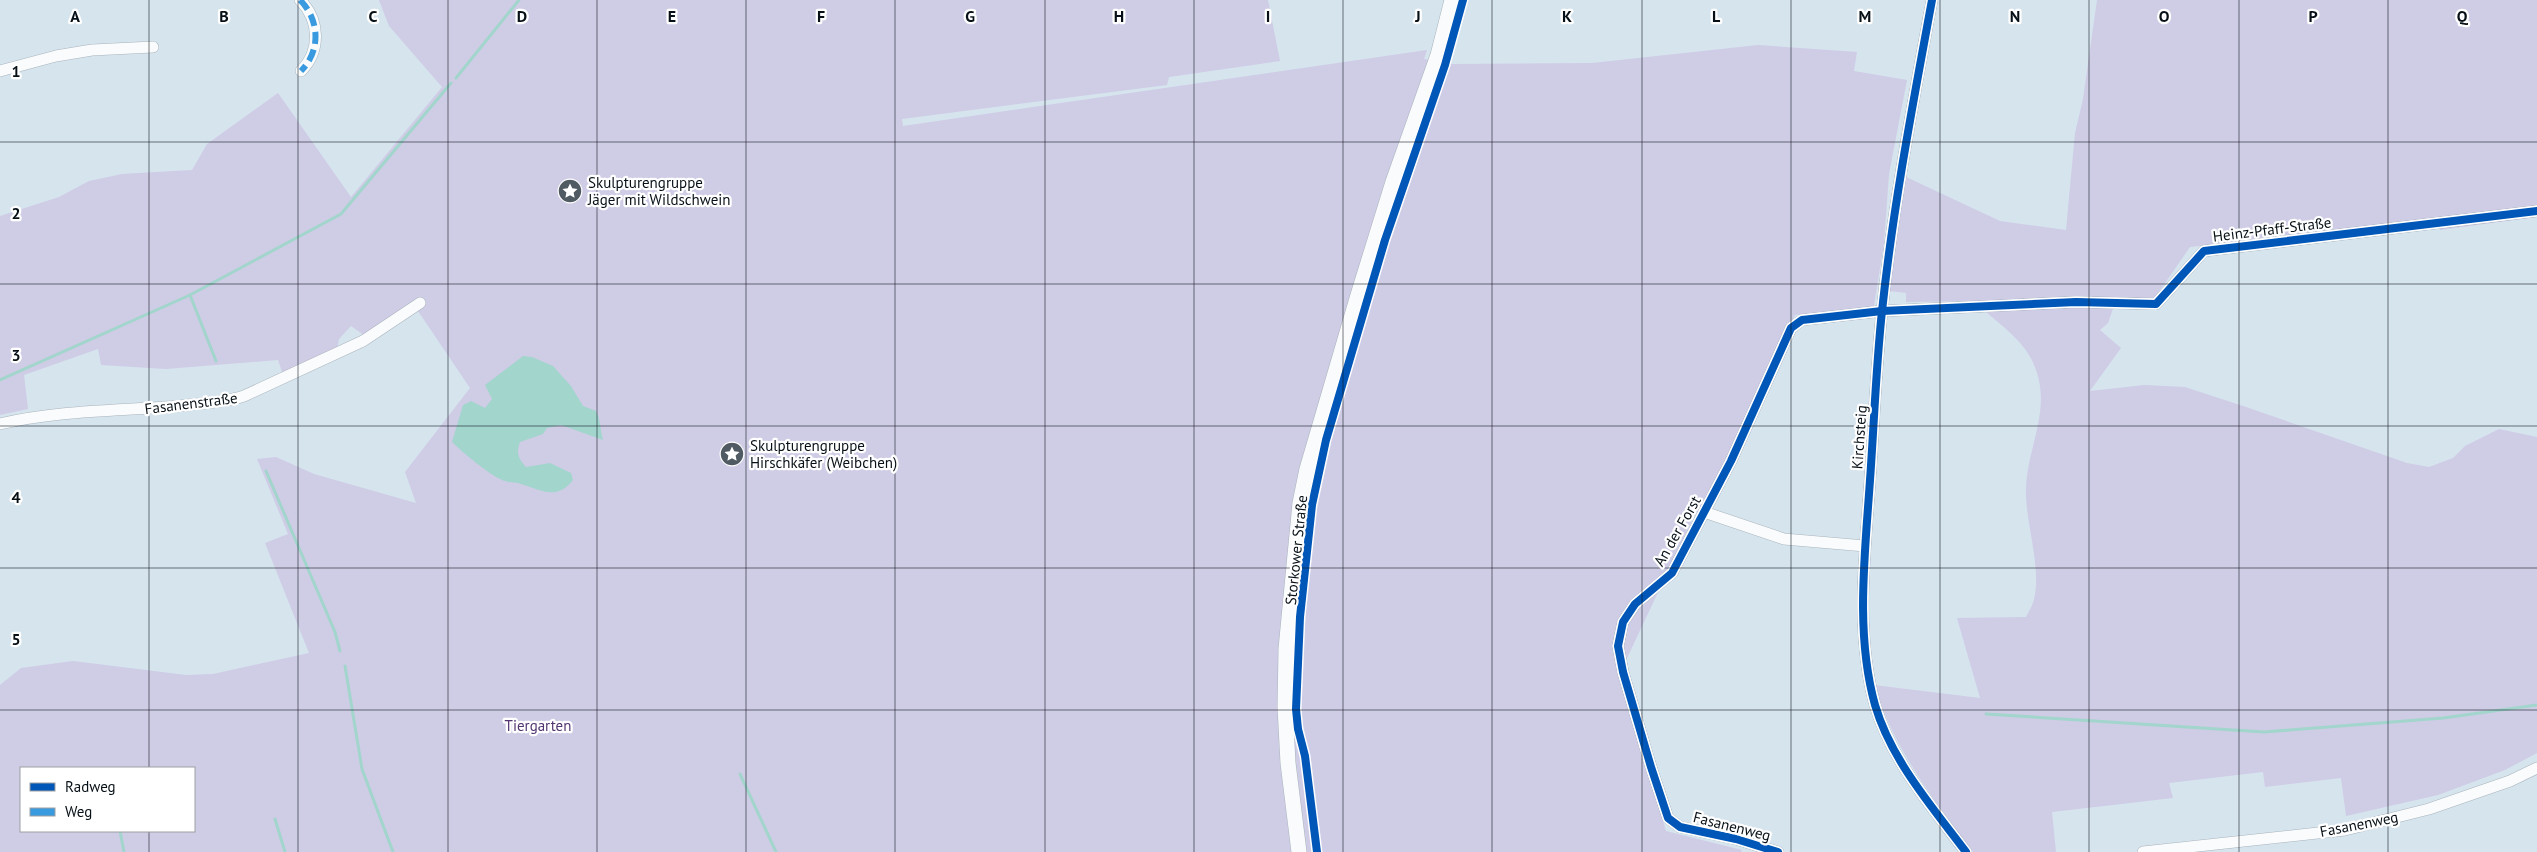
<svg xmlns="http://www.w3.org/2000/svg" width="2537" height="852" viewBox="0 0 2537 852" font-family="'PT Sans',sans-serif">
	<rect width="100%" height="100%" fill="#d6e4ee"/>
	<g fill="#cfcce6" fill-rule="evenodd">
		<path d="M379,0H1268L1280,61L1169,77L1167,85L902,119L903,126L1427,50L1424,59L1453,64L1592,63L1758,45L1857,52L1854,71L1907,80L1889,174L1884,243L1874,306L1795,315L1715,488L1693,518L1620,673L1666,831L1742,850L1741,852H0V685L21,668L73,661L186,675L213,674L309,653L265,543L288,534L257,459L276,457L314,474L416,503L405,472L470,388L416,308L368,338L351,326L339,339L337,349L283,375L278,360L166,369L101,365L98,349L24,375L28,409L0,415V216L59,197L89,181L122,174L192,170L207,144L278,93L351,197L442,87L389,26ZM21,768H194V831H21Z"/>
		<polygon points="2097,0 2537,0 2537,217 2440,230 2438,219 2190,247 2154,299 1906,302 1906,293 1889,291 1906,177 2000,221 2066,230 2075,133 2083,99"/>
		<path d="M2114,306L2108,323L2100,330L2121,348L2090,391L2144,385L2185,387L2246,407L2407,463L2429,467L2453,458L2465,446L2499,429L2537,437V753L2505,770L2438,795L2346,816L2341,778L2265,787L2263,772L2169,783L2173,798L2052,812L2056,852H1973C1933,799 1894,749 1874,685L1980,698L1957,618L2026,617C2029,611 2033,605 2034,599C2042,568 2025,522 2026,489C2027,448 2051,411 2036,370C2028,344 2003,327 1984,310Z"/>
	</g>
	<path fill="#a2d5cc" d="M523,356L532,357L553,366L571,386L583,406L596,411C601,421 600,429 603,440L561,425L547,428L543,434L520,442C516,453 518,458 526,467L550,463L571,473L573,480C557,501 541,490 521,484C516,482 510,483 505,481C493,478 462,452 452,442L463,405L471,401L485,408L492,399L485,385Z"/>
	<g fill="none" stroke-linecap="round" stroke-linejoin="round">
		<g stroke="#a2d5cc" stroke-width="3">
			<polyline points="456,78 519,0"/>
			<polyline points="190,295 216,361"/>
			<polyline points="0,380 190,295 341,214 451,83"/>
			<polyline points="266,471 335,632 340,651"/>
			<polyline points="345,666 362,769 393,852"/>
			<polyline points="1986,714 2264,732 2443,718 2537,705"/>
			<polyline points="740,774 776,852"/>
			<polyline points="275,819 285,852"/>
			<polyline points="120,831 124,852"/>
		</g>
		<g stroke="#a9b4bc" stroke-width="12">
			<g id="minor">
				<path d="M300,0C320,20 321,51 301,71"/>
				<path d="M1932,0C1913,103 1893,207 1882,311C1876,367 1874,424 1870,480C1865,554 1855,633 1875,705C1891,760 1933,808 1966,852"/>
				<polyline points="0,71 56,56 92,50 153,47"/>
				<path d="M0,424C59,410 119,411 180,406C201,403 223,403 244,396L363,341L420,303"/>
				<polyline points="1704,512 1784,539 1865,546"/>
				<polyline points="1778,852 1736,839 1680,827 1668,818 1651,767 1623,672 1618,646 1623,622 1635,604 1672,573 1731,461 1791,328 1802,320 1882,311 2076,302 2156,304 2204,251 2537,211"/>
				<polyline points="2143,852 2345,830 2429,809 2510,781 2537,768"/>
			</g>
		</g>
		<g stroke="#a9b4bc" stroke-width="16">
			<polyline id="major" points="1299,852 1288,763 1285,707 1286,649 1300,503 1307,469 1358,295 1393,182 1438,55 1452,0"/>
		</g>
		<use href="#minor" stroke="#f9fbfc" stroke-width="11"/>
		<use href="#major" stroke="#f9fbfc" stroke-width="15"/>
		<path stroke="#399adf" stroke-width="6" stroke-dasharray="12 6" stroke-linecap="butt" d="M300,0C320,20 321,51 301,71"/>
		<g stroke="#fff" stroke-width="11">
			<g id="cycleway">
				<path d="M1932,0C1913,103 1893,207 1882,311C1876,367 1874,424 1870,480C1865,554 1855,633 1875,705C1891,760 1933,808 1966,852"/>
				<polyline points="1317,852 1305,756 1298,729 1296,709 1300,617 1312,505 1326,440 1385,240 1445,65 1463,0"/>
				<polyline points="1778,852 1736,839 1680,827 1668,818 1651,767 1623,672 1618,646 1623,622 1635,604 1672,573 1731,461 1791,328 1802,320 1882,311 2076,302 2156,304 2204,251 2537,211"/>
			</g>
		</g>
		<use href="#cycleway" stroke="#0057b8" stroke-width="8"/>
	</g>
	<path fill="none" stroke="#071016" stroke-width="1" stroke-opacity="0.55" d="M149,0V768M298,0V852M448,0V852M597,0V852M746,0V852M895,0V852M1045,0V852M1194,0V852M1343,0V852M1492,0V852M1642,0V852M1791,0V852M1940,0V852M2089,0V852M2239,0V852M2388,0V852M0,142H2537M0,284H2537M0,426H2537M0,568H2537M0,710H2537M149,831V852"/>
	<defs>
		<g id="sight-disc" transform="scale(1.25)"><circle r="9.5" fill="#4f5a62" stroke="#fff"/><path d="M0-6L1.8-2.2L6-1.7L2.9 1.2L3.7 5.4L0 3.3L-3.7 5.4L-2.9 1.2L-6-1.7L-1.8-2.2Z" fill="#fff"/></g>
	</defs>
	<g fill-rule="evenodd">
		<use href="#sight-disc" x="570" y="191"/>
		<use href="#sight-disc" x="732" y="454"/>
	</g>
	<g text-anchor="middle" dominant-baseline="central" stroke-width="4.5" stroke-linejoin="round" paint-order="stroke">
		<g font-size="15" fill="#071016" stroke="#fff" text-anchor="start">
			<text x="588" y="182">Skulpturengruppe<tspan x="588" dy="17">Jäger mit Wildschwein</tspan></text>
			<text x="750" y="445">Skulpturengruppe<tspan x="750" dy="17">Hirschkäfer (Weibchen)</tspan></text>
		</g>
		<g font-size="15" fill="#071016" stroke="#fff">
			<text transform="translate(2272 229) rotate(-7)">Heinz-Pfaff-Straße</text>
			<text transform="translate(191 403) rotate(-7)">Fasanenstraße</text>
			<text transform="translate(1859 437) rotate(-86)">Kirchsteig</text>
			<text transform="translate(1677 531) rotate(-60)">An der Forst</text>
			<text transform="translate(1296 550) rotate(-84)">Storkower Straße</text>
			<text transform="translate(2359 824) rotate(-11)">Fasanenweg</text>
			<text transform="translate(1732 826) rotate(14)">Fasanenweg</text>
		</g>
		<g font-size="15" fill="#523571" stroke="#fff">
			<text x="538" y="725">Tiergarten</text>
		</g>
	</g>
	<g font-size="16" text-anchor="middle" font-weight="bold" fill="#071016" stroke="#fff" stroke-width="4.5" stroke-linejoin="round" paint-order="stroke">
		<text x="75" y="22">A</text>
		<text x="224" y="22">B</text>
		<text x="373" y="22">C</text>
		<text x="522" y="22">D</text>
		<text x="672" y="22">E</text>
		<text x="821" y="22">F</text>
		<text x="970" y="22">G</text>
		<text x="1119" y="22">H</text>
		<text x="1268" y="22">I</text>
		<text x="1418" y="22">J</text>
		<text x="1567" y="22">K</text>
		<text x="1716" y="22">L</text>
		<text x="1865" y="22">M</text>
		<text x="2015" y="22">N</text>
		<text x="2164" y="22">O</text>
		<text x="2313" y="22">P</text>
		<text x="2462" y="22">Q</text>
		<text x="16" y="77">1</text>
		<text x="16" y="219">2</text>
		<text x="16" y="361">3</text>
		<text x="16" y="503">4</text>
		<text x="16" y="645">5</text>
	</g>
	<rect x="20" y="767" width="175" height="65" fill="#ffffff" stroke="#9c9fa2"/>
	<rect x="30" y="783" width="25" height="8" fill="#0057b8" stroke="#9c9fa2"/>
	<text x="65" y="792" font-size="15" fill="#071016">Radweg</text>
	<rect x="30" y="808" width="25" height="8" fill="#399adf" stroke="#9c9fa2"/>
	<text x="65" y="817" font-size="15" fill="#071016">Weg</text>
</svg>
